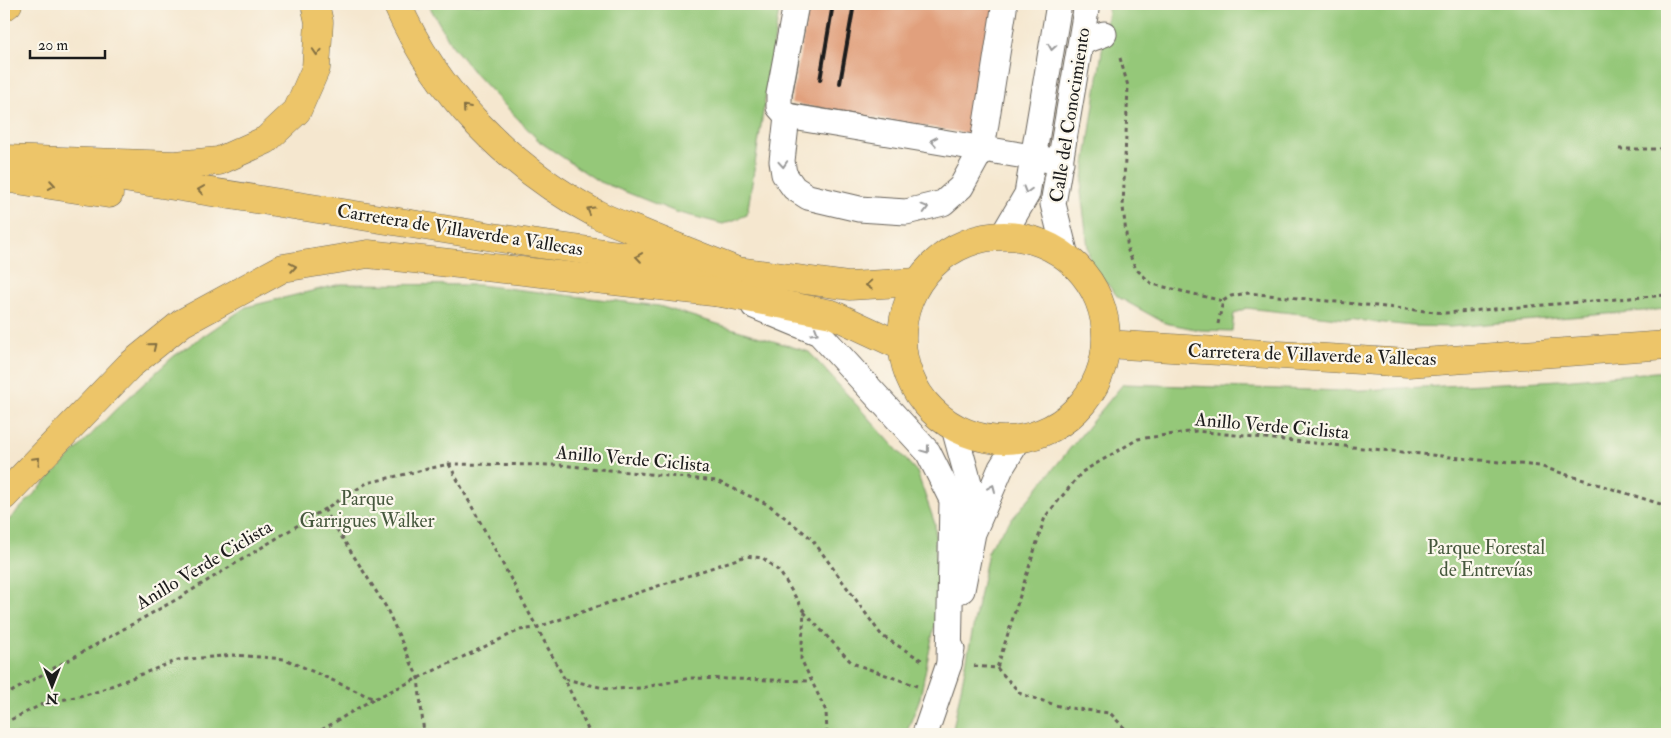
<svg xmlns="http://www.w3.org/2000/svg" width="1671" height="738" viewBox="0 0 1671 738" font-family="'IM FELL Double Pica',serif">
	<rect width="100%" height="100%" fill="#fbf7ec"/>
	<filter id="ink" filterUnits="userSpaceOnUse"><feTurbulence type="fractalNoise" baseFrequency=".02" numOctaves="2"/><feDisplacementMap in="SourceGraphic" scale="10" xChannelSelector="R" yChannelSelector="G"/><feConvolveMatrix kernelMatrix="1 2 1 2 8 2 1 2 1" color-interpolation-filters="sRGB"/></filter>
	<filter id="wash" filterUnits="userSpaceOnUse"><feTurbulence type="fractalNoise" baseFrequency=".0096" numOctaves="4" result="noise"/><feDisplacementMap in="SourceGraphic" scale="20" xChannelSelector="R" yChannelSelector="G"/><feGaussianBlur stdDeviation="1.12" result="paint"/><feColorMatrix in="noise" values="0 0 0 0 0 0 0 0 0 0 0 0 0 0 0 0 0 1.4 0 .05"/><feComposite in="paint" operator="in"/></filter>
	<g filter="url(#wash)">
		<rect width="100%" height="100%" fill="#f5e7cf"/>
		<g fill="#95c879" stroke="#58724a">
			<polygon points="428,4 780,4 747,215 723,224 676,212 598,181 540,142 477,76 451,44"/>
			<polygon points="1109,4 1667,4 1667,309 1450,327 1412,326 1246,308 1234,314 1232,331 1200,330 1165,323 1118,297 1090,263 1081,192"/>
			<polygon points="341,284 479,285 659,306 809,352 917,472 935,524 937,613 920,698 906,734 4,734 4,525 115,410 174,356 246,307"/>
			<polygon points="1667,371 1667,734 952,734 989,547 1123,384 1344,391 1561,380"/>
		</g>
		<g id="blocks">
			<polygon fill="#e1a07d" points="809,4 998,4 975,135 791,103"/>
		</g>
	</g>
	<g filter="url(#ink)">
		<use href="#blocks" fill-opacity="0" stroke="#68635b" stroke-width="1"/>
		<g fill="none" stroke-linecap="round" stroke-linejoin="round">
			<g stroke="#68635b" stroke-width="27">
				<g id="minor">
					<polyline points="796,4 779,94 779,107 787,116 1061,162"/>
					<polyline points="1082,42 1104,34"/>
					<polyline points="787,116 782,161 784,174 794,188 808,197 859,209 906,212 943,203 961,187 982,149 1004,9"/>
					<polyline points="1003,235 1027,194 1059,4"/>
					<polyline points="1066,256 1053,204 1087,4"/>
					<polyline points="754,306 819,333 928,452 952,500 949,664"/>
					<polyline points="954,428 969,483 972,528"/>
					<polyline points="962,590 973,533 1001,468 1019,439"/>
					<polyline points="925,734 949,664 952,649"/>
				</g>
			</g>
			<g stroke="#68635b" stroke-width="29">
				<g id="major">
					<polyline points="80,171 531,243 849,286 918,282"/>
					<polyline points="4,178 109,194"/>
					<circle cx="1004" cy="338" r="102"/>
					<polyline points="700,289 832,314 901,346"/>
					<polyline points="1107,344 1408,363 1667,345"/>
				</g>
			</g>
			<g stroke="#68635b" stroke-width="29">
				<g id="highway">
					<path d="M397,4C435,92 510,168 595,213C609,221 625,226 640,232C671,245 702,257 732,269"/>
					<polyline points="4,7 8,4"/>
					<polyline points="6,159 175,165 219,161 266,140 297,111 316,68 319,22 315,4"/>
					<polyline points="4,496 129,366 182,323 283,268 368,254 722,293"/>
				</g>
			</g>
			<g stroke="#68635b" stroke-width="3" stroke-dasharray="4 4" stroke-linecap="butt">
				<polyline points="1120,58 1128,86 1123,207 1128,251 1136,269 1152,284 1223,301"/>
				<polyline points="1666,93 1667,93"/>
				<polyline points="1619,149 1667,149"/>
				<polyline points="1218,324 1223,301 1231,296 1248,293 1445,313 1667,295"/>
				<polyline points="449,464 564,678 590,734"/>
				<polyline points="324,509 386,607 418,678 424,734"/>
				<polyline points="804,612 852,663 917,686"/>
				<polyline points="974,666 997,668 1045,517 1082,472 1138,439 1196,431 1539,466 1667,506"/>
				<polyline points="997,668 1021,694 1062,707 1110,713 1130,734"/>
				<polyline points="565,679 608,689 641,688 690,678 810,681"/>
				<polyline points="4,696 179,598 367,483 449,464 560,465 717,481 769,505 812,539 882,636 923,661"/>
				<polyline points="4,723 43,704 93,693 178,660 234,655 285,659 374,699 520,630 535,628 746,556 763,558 780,572 804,611 801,659 826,711 827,734"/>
				<polyline points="315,734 373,699"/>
			</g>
			<use href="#minor" stroke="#fff" stroke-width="25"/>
			<use href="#major" stroke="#edc569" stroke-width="28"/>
			<use href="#highway" stroke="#edc569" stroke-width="28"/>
			<g stroke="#1c1c1c" stroke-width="4">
				<polyline points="820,80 833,4"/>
				<polyline points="840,83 854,4"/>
			</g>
		</g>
		<defs><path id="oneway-chevron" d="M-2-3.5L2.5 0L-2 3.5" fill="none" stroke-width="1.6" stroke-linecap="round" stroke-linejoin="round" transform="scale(1.25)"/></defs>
		<g stroke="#999">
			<use href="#oneway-chevron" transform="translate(1052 47) rotate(99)"/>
			<use href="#oneway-chevron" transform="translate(934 141) rotate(-170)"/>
			<use href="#oneway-chevron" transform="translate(783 164) rotate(86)"/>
			<use href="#oneway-chevron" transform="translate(1027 190) rotate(106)"/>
			<use href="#oneway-chevron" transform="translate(925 208) rotate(-15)"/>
			<use href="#oneway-chevron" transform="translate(815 332) rotate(30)"/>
			<use href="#oneway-chevron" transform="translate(926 450) rotate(53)"/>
			<use href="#oneway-chevron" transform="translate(992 488) rotate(-67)"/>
		</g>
		<g stroke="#847042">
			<use href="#oneway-chevron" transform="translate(317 52) rotate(94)"/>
			<use href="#oneway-chevron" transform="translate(466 108) rotate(-131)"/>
			<use href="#oneway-chevron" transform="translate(52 185) rotate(9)"/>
			<use href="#oneway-chevron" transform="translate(201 190) rotate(-171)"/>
			<use href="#oneway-chevron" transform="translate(590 210) rotate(-150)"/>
			<use href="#oneway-chevron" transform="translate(639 257) rotate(-172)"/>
			<use href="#oneway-chevron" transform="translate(293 267) rotate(-10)"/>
			<use href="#oneway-chevron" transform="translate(869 285) rotate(177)"/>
			<use href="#oneway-chevron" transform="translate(153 346) rotate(-39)"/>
			<use href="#oneway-chevron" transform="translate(37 460) rotate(-47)"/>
		</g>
	</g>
	<g text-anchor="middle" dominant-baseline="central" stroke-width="4.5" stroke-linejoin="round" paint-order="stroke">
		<g font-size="19" fill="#1c1c1c" stroke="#fbf7ec">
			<text transform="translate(1070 115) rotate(-81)">Calle del Conocimiento</text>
			<text transform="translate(460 230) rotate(9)">Carretera de Villaverde a Vallecas</text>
			<text transform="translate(1312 355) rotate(2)">Carretera de Villaverde a Vallecas</text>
			<text transform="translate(1272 426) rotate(5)">Anillo Verde Ciclista</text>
			<text transform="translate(633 459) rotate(5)">Anillo Verde Ciclista</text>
			<text transform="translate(204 565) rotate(-31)">Anillo Verde Ciclista</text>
		</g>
		<g font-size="19" fill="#46583d" stroke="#fbf7ec">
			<text x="367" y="499">Parque<tspan x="367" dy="22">Garrigues Walker</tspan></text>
			<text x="1486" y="548">Parque Forestal<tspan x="1486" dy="22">de Entrevías</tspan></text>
		</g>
	</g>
	<rect width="1671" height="738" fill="none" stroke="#fbf7ec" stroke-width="20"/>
	<g transform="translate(52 686) rotate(180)" stroke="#fbf7ec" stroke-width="4" paint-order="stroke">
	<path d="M0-4L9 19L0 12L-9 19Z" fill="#1c1c1c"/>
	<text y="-8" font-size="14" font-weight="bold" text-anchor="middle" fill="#1c1c1c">N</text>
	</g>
	<path d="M30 50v8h75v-8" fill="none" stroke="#1c1c1c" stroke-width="2.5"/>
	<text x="38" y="50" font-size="15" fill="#1c1c1c" stroke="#fbf7ec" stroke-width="4" paint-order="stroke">20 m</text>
</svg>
